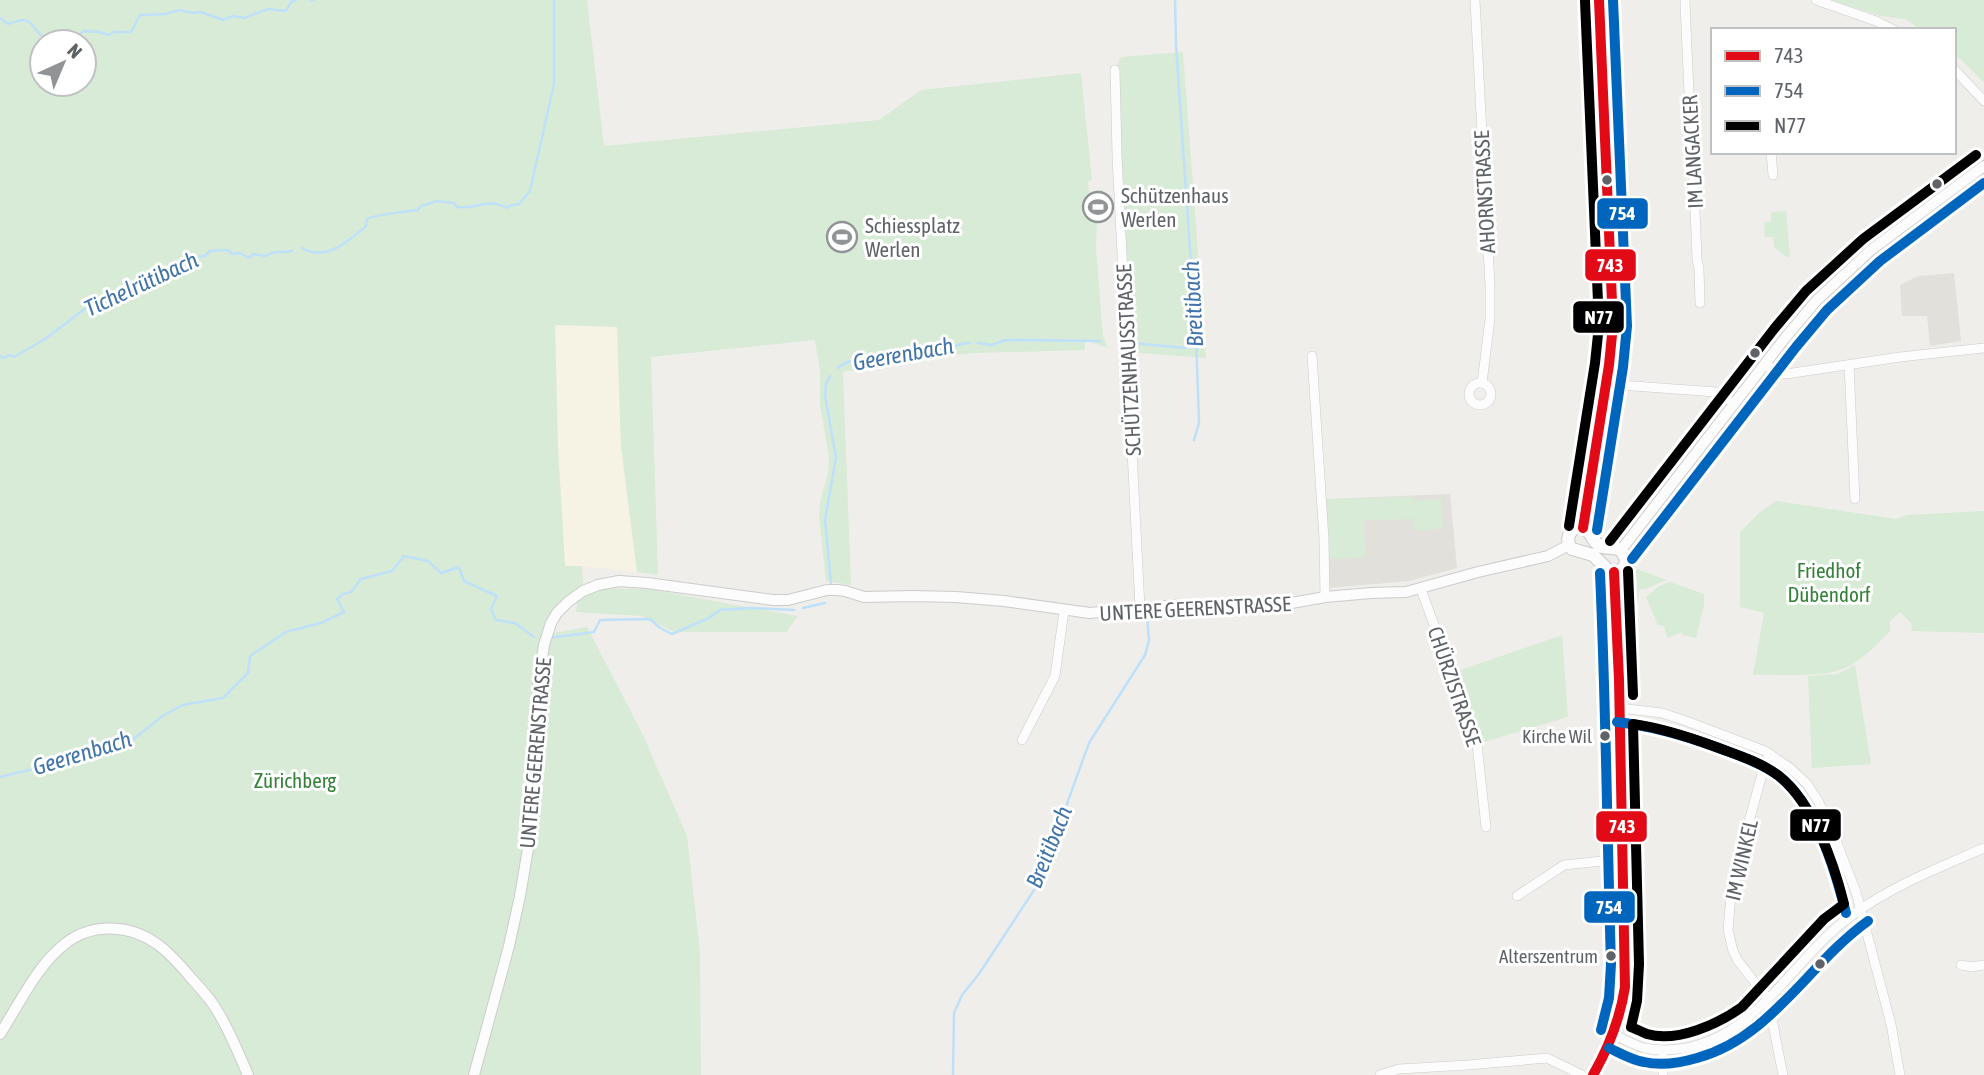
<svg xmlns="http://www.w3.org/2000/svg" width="1984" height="1075" viewBox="0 0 1984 1075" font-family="'Asap Condensed',sans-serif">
	<rect width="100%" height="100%" fill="#efeeea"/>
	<polygon fill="#f7f3e4" points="555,325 617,326 621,446 637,572 582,566 565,566 558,447"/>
	<g fill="#e2e0da">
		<polygon points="1954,273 1961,341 1930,346 1927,316 1902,316 1900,285 1918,276"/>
		<polygon points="1450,494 1457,568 1409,581 1329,588 1326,499"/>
	</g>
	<g fill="#d8ebd6" fill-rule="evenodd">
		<path d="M0,0H587L604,146L879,120L921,90L1081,73L1092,180L1088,181L1089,192L1103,190L1107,222L1097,223L1096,248L1103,336L1108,348L1085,340V350L975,353L933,357L843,372L851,585L826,581L819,516L820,503L828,473L829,457L820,405V372L815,340L651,357L658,575L637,572L621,446L617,327L555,325L558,447L565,566H582L583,591L603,588L648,589L798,616L786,632H674L641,616L576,612L578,598L559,618L553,633L587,627L643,735L687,836L700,953L701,1075H0ZM42,42H84V84H42Z"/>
		<polygon points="1832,0 1984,0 1984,83 1954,53 1954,30 1922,30 1905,19 1880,16"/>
		<polygon points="1183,52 1206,358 1128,352 1115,70 1121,57"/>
		<polygon points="1786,211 1790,257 1786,257 1774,247 1773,237 1765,237 1764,222 1771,222 1771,212"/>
		<polygon points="1413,497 1413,501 1441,499 1443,528 1415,531 1414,519 1364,520 1365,557 1328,559 1326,499"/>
		<path d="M1776,501L1896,519L1907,515L1984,511V633L1911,631L1912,624L1900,612L1890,621V631C1877,644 1860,663 1842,669C1821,678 1777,674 1753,675L1764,613L1740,607V532L1759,513Z"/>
		<polygon points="1634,568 1667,580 1645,589 1640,589 1634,618 1626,615 1628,578"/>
		<polygon points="1670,582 1704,594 1704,605 1696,638 1683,635 1682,632 1667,638 1664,626 1658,625 1646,597 1659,586"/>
		<polygon points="1562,635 1568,717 1477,744 1452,673"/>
		<polygon points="1855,665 1871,764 1812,768 1808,676 1838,674"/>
	</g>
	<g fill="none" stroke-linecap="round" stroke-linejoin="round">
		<g stroke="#bfe0f9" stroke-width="2.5">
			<polyline points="311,0 315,0"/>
			<polyline points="1175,0 1176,45 1196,337 1199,423 1194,440"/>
			<path d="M0,18L8,24C37,12 29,31 47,39C57,44 62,35 75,41L83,31L99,32L109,35L114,32H131L140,15L165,14L179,10L193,13L201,12L223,20L233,16L244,18L268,9L286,11L291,2L296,0"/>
			<path d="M302,248C326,262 349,241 366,226L367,219C374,215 408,211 418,210L421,206L437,201L454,203L457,207C476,210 487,197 507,208L509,206L519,204L530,191L554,84V0"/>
			<polyline points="978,343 992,345 1005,340 1100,341"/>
			<polyline points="1132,343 1185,348 1190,345 1195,338"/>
			<path d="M0,356L3,358L10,355L14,357L45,339L86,308L101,305C105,299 110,299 114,294H121L123,291L131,290L140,281C151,283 176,272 183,263L193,262L197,257L205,256L210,251L228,250L232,254L240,253L249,258L253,254L266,256C275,249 283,254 292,251"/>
			<path d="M838,368C852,355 869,362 885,354L891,357L908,350L918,352L934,345L955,346L961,344L970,343"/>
			<polyline points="830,376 826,384 825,395 836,458 825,520 831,583"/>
			<polyline points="803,608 825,603"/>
			<polyline points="549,638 594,632 600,620 650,619 660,628 672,634 709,618 720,610 751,608 794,610"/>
			<polyline points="0,777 95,754 109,740 131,741 164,715 183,705 223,698 248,673 250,656 286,632 321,623 344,612 337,599 343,594 351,592 361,579 392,571 404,556 428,561 441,573 459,567 464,581 497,596 491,609 496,620 515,623 534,637"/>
			<polyline points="953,1075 954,1013 962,995 979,974 1038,884 1089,743 1145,655 1149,640 1147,617"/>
		</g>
		<g stroke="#cbcccc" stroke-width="10">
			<g id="minor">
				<polyline points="1475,0 1490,286 1490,319 1482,383"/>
				<path d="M1685,0C1688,87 1694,173 1697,260L1699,269L1700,303"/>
				<polyline points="1816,0 1876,21 1894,30"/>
				<polyline points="1954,69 1984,101"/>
				<polyline points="1115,70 1117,156 1140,608"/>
				<polyline points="1771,152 1773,175"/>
				<polyline points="1312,356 1324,539 1325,597"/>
				<polyline points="1765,364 1774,370 1786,374 1900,357 1984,348"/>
				<polyline points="1849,365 1855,499"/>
				<circle cx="1480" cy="394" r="11"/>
				<polyline points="1606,384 1716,392 1735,404"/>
				<polyline points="1421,589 1477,744 1486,827"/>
				<polyline points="1619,708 1662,713 1686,721 1765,751 1790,768 1807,784 1818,801 1829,823 1856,892 1891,1024 1900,1075"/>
				<polyline points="1022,740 1055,676 1064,611"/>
				<polyline points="1770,754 1764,767 1732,883 1728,930 1733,951 1738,961 1768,999 1783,1075"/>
				<polyline points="1517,896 1564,865 1622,859"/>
				<polyline points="1961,965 1972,967 1984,965"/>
				<path d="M1614,1035C1624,1039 1634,1045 1644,1048C1657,1051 1673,1050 1686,1048C1761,1033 1793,958 1851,916C1892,886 1938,868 1984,848"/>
				<polyline points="1380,1075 1399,1069 1468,1065 1547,1058 1582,1075"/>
				<polyline points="1663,1075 1663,1050"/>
			</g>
		</g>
		<g stroke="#cbcccc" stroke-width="12">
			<g id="tertiary">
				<polyline points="1621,550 1785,338 1817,300 1871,250 1984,166"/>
				<path d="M0,1034C20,1003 37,965 66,943C93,922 131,925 157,944C170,953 181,966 191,978C201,989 211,999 218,1012C230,1032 239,1054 248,1075"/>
				<polyline points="474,1075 509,946 520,896 534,813 538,685 544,645 551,623 557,613 568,602 583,591 598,585 619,581 647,583 773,600 788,600 827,590 837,590 845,591 864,597 913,596 956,597 1004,601 1090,613 1140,608 1182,605 1237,608 1269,607 1325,597 1371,593 1406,592 1478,572 1548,556 1569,545"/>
			</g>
		</g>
		<g stroke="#cacacb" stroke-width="14">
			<g id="secondary">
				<path d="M1579,527C1594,530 1590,542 1602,547C1609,549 1614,547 1621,550L1626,559C1626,569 1618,574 1609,571L1593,555L1572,549C1565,540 1568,530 1579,527Z"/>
				<polyline points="1583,528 1609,365 1613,325 1599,0"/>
				<path d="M1593,1075C1610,1045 1621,1022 1625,987L1619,680L1614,572"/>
			</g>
		</g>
		<use href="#minor" stroke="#fdfcfc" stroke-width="9"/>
		<use href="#tertiary" stroke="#fdfcfc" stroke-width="10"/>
		<use href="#secondary" stroke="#fdfcfc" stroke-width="12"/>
		<g stroke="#fff" stroke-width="16">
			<g id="bus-1">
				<polyline points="1583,528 1609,365 1613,325 1599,0"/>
				<path d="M1593,1075C1609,1047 1620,1019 1625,987L1619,680L1614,572"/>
			</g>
		</g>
		<g stroke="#fff" stroke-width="16">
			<g id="bus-2">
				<polyline points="1597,530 1623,367 1627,326 1613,0"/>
				<polyline points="1632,559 1796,347 1827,310 1880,261 1984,183"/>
				<path d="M1600,573C1606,703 1607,834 1611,964L1609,998L1601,1030"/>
				<path d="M1617,722C1652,726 1683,735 1716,747C1737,755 1760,762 1779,776C1816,805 1835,870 1846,913"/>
				<path d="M1609,1048C1620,1053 1631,1060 1644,1062C1661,1066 1680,1063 1697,1058C1771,1038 1808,964 1868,921"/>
			</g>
		</g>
		<g stroke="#fff" stroke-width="16">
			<g id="bus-3">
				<polyline points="1569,526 1595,363 1599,325 1585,1"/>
				<polyline points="1610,541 1774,329 1806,291 1863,239 1976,155"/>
				<polyline points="1628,571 1633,695"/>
				<path d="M1633,724C1662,728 1689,737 1716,747C1737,755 1761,762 1779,776C1813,803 1834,863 1844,904L1824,919L1742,1007C1718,1024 1677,1043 1647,1034C1642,1032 1636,1029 1631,1027L1637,1001L1639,964Z"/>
			</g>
		</g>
		<use href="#bus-1" stroke="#e20a16" stroke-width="10"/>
		<use href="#bus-2" stroke="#0065bd" stroke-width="10"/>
		<use href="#bus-3" stroke="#000" stroke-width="10"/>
	</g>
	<defs>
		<g id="stadium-ring" transform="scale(1.575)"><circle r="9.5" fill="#fff" stroke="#919496" stroke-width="1.5"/><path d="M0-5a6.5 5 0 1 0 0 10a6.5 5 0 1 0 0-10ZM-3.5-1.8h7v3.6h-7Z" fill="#919496"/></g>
	</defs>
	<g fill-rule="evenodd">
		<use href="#stadium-ring" x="1098" y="207"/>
		<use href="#stadium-ring" x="842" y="237"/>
	</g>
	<g fill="#5f6368" stroke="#fff" stroke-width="2.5">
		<circle cx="1607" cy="180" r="6"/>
		<circle cx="1937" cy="184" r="6"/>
		<circle cx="1755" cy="353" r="6"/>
		<circle cx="1605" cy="736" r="6"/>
		<circle cx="1611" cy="956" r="6"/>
		<circle cx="1820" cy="964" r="6"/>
	</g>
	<g text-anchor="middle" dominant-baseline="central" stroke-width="6" stroke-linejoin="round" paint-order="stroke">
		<g font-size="19" fill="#5f6368" stroke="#fff" text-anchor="end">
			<text x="1592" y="736">Kirche Wil</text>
			<text x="1598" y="956">Alterszentrum</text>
		</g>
		<g font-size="21" fill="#5f6368" stroke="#fff">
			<text transform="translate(1692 152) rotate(-93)">IM LANGACKER</text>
			<text transform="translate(1484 192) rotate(-93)">AHORNSTRASSE</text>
			<text transform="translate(1128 360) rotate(-93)">SCHÜTZENHAUSSTRASSE</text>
			<text transform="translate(1195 608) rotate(-3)">UNTERE GEERENSTRASSE</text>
			<text transform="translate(1455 686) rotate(71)">CHÜRZISTRASSE</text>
			<text transform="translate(535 753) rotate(-85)">UNTERE GEERENSTRASSE</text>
			<text transform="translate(1741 860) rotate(-77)">IM WINKEL</text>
		</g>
		<g font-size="21" fill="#5f6368" stroke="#fff" text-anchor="start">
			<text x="1121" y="195">Schützenhaus<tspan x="1121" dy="24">Werlen</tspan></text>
			<text x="865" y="225">Schiessplatz<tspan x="865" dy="24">Werlen</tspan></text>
		</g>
		<g font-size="21" fill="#348238" stroke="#fff">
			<text x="1829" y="570">Friedhof<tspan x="1829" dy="24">Dübendorf</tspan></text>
			<text x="295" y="780">Zürichberg</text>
		</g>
		<g font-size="23" font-style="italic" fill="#4174aa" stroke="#fff">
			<text transform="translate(141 284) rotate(-25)">Tichelrütibach</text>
			<text transform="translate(1193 304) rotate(-93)">Breitibach</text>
			<text transform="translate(903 354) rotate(-10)">Geerenbach</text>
			<text transform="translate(82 753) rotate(-17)">Geerenbach</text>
			<text transform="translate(1049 847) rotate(-68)">Breitibach</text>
		</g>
	</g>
	<g stroke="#fff" stroke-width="2.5">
		<rect x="1596" y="197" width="53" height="33" rx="7" fill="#0065bd"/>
		<rect x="1584" y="248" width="53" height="34" rx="7" fill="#e20a16"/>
		<rect x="1572" y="300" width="53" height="34" rx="7" fill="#000"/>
		<rect x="1789" y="808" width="53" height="34" rx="7" fill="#000"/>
		<rect x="1595" y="810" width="53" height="33" rx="7" fill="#e20a16"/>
		<rect x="1583" y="890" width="53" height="34" rx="7" fill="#0065bd"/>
	</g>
	<g font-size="19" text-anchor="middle" font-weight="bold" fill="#fff">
		<text x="1622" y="220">754</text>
		<text x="1610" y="272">743</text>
		<text x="1599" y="324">N77</text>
		<text x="1816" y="832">N77</text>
		<text x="1622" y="833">743</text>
		<text x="1609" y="914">754</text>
	</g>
	<rect x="1711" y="28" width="245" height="126" fill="#ffffff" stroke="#bfc1c3" stroke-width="2"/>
	<rect x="1725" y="51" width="35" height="10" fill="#e20a16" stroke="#bfc1c3" stroke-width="2"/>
	<text x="1774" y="63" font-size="21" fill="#5f6368">743</text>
	<rect x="1725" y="86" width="35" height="10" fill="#0065bd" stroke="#bfc1c3" stroke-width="2"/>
	<text x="1774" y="98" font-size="21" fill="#5f6368">754</text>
	<rect x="1725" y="121" width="35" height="10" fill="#000000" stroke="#bfc1c3" stroke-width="2"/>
	<text x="1774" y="133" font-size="21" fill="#5f6368">N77</text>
	<g transform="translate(63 63) rotate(44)"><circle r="33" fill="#ffffff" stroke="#bfc1c3" stroke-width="2"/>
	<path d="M0-5L12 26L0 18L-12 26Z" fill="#919496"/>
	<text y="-10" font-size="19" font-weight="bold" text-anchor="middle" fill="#5f6368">N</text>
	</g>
</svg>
